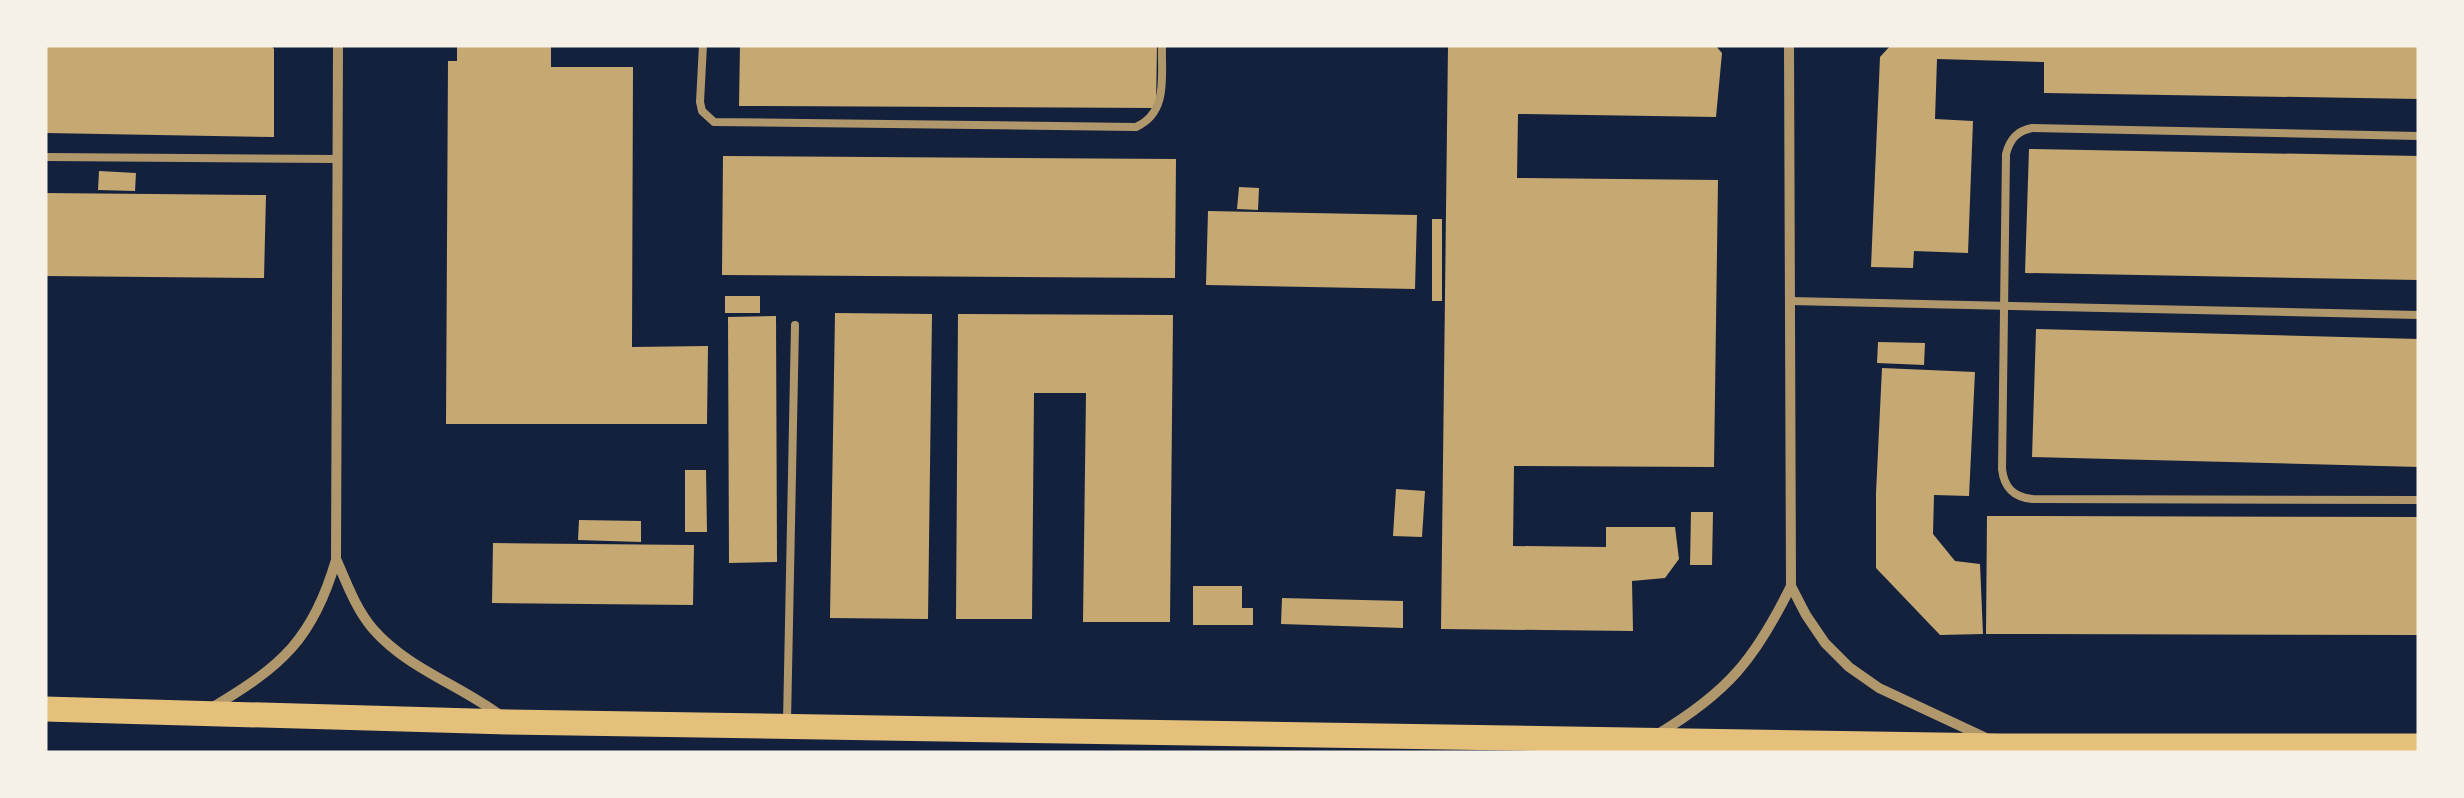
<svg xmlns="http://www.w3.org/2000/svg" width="2464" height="798" viewBox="0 0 2464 798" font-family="Georgia,serif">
	<rect width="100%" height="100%" fill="#14213d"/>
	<g fill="#c6a872">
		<polygon points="45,45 271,45 274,49 274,137 45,133"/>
		<polygon points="457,45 551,45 551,67 633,67 632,347 708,346 707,424 446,424 448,61 457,61"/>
		<polygon points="740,45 1157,45 1156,108 739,106"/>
		<polygon points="1448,45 1715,45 1722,53 1716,117 1518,114 1517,178 1718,180 1714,467 1514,466 1513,546 1606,547 1606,527 1675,527 1679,559 1665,578 1632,581 1633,631 1441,629"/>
		<polygon points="1891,45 2419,45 2419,99 2044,93 2044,62 1937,59 1935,119 1973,121 1968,253 1914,251 1913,268 1871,267 1880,57"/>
		<polygon points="2029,149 2419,156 2419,280 2025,273"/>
		<polygon points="723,156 1176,159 1175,278 722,275"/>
		<polygon points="99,171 136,173 135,191 98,190"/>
		<polygon points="1239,187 1259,188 1258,210 1237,209"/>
		<polygon points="45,193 266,195 264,278 45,276"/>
		<polygon points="1208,211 1417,215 1415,289 1206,285"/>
		<rect x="1432" y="219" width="10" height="82"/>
		<rect x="725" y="296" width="35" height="17"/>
		<polygon points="835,313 932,314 928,619 830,618"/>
		<polygon points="958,314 1173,315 1170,622 1083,622 1086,393 1034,393 1032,619 956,619"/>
		<polygon points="776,316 777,562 729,563 728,317"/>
		<polygon points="2036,329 2419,339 2419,467 2032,457"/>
		<polygon points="1878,342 1925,343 1924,365 1877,363"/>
		<polygon points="1882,368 1975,372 1969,496 1934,495 1933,534 1955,561 1980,564 1983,634 1940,635 1876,568 1876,493"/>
		<polygon points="685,470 706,470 707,532 685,532"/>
		<polygon points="1396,489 1425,491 1422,537 1393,536"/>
		<polygon points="1691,512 1713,512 1712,565 1690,565"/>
		<polygon points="1987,516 2419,517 2419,635 1986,634"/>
		<polygon points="579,520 641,521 641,542 578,540"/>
		<polygon points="493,543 694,545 693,605 492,603"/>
		<polygon points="1193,586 1242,586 1242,608 1253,608 1253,625 1193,625"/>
		<polygon points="1282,598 1403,601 1403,628 1281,624"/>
	</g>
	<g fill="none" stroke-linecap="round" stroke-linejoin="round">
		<g stroke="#b1986c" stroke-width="8">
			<path d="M703,45L700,102L702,111L714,122L1136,127C1169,112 1161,76 1162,45"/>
			<path d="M2419,136L2032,128C2017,131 2010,139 2006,154L2002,469C2004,487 2013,497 2032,499L2419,500"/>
			<polyline points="45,157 338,159"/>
			<polyline points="1790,301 2419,315"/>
			<polyline points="787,722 795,325"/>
		</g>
		<g stroke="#b1986c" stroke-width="10">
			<polyline points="1789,45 1791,586 1806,615 1825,643 1849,667 1879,688 1984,737"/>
			<path d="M337,561C347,584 356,609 373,629C408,669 460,685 501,716"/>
			<path d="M213,707C282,666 313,639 336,560L338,45"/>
			<path d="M1658,734C1728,692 1755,659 1791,586"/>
		</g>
		<polyline stroke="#e5c07b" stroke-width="25" points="45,709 508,722 2001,746 2419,746"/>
	</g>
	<rect width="2464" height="798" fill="none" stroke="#f6f1e7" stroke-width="95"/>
</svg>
